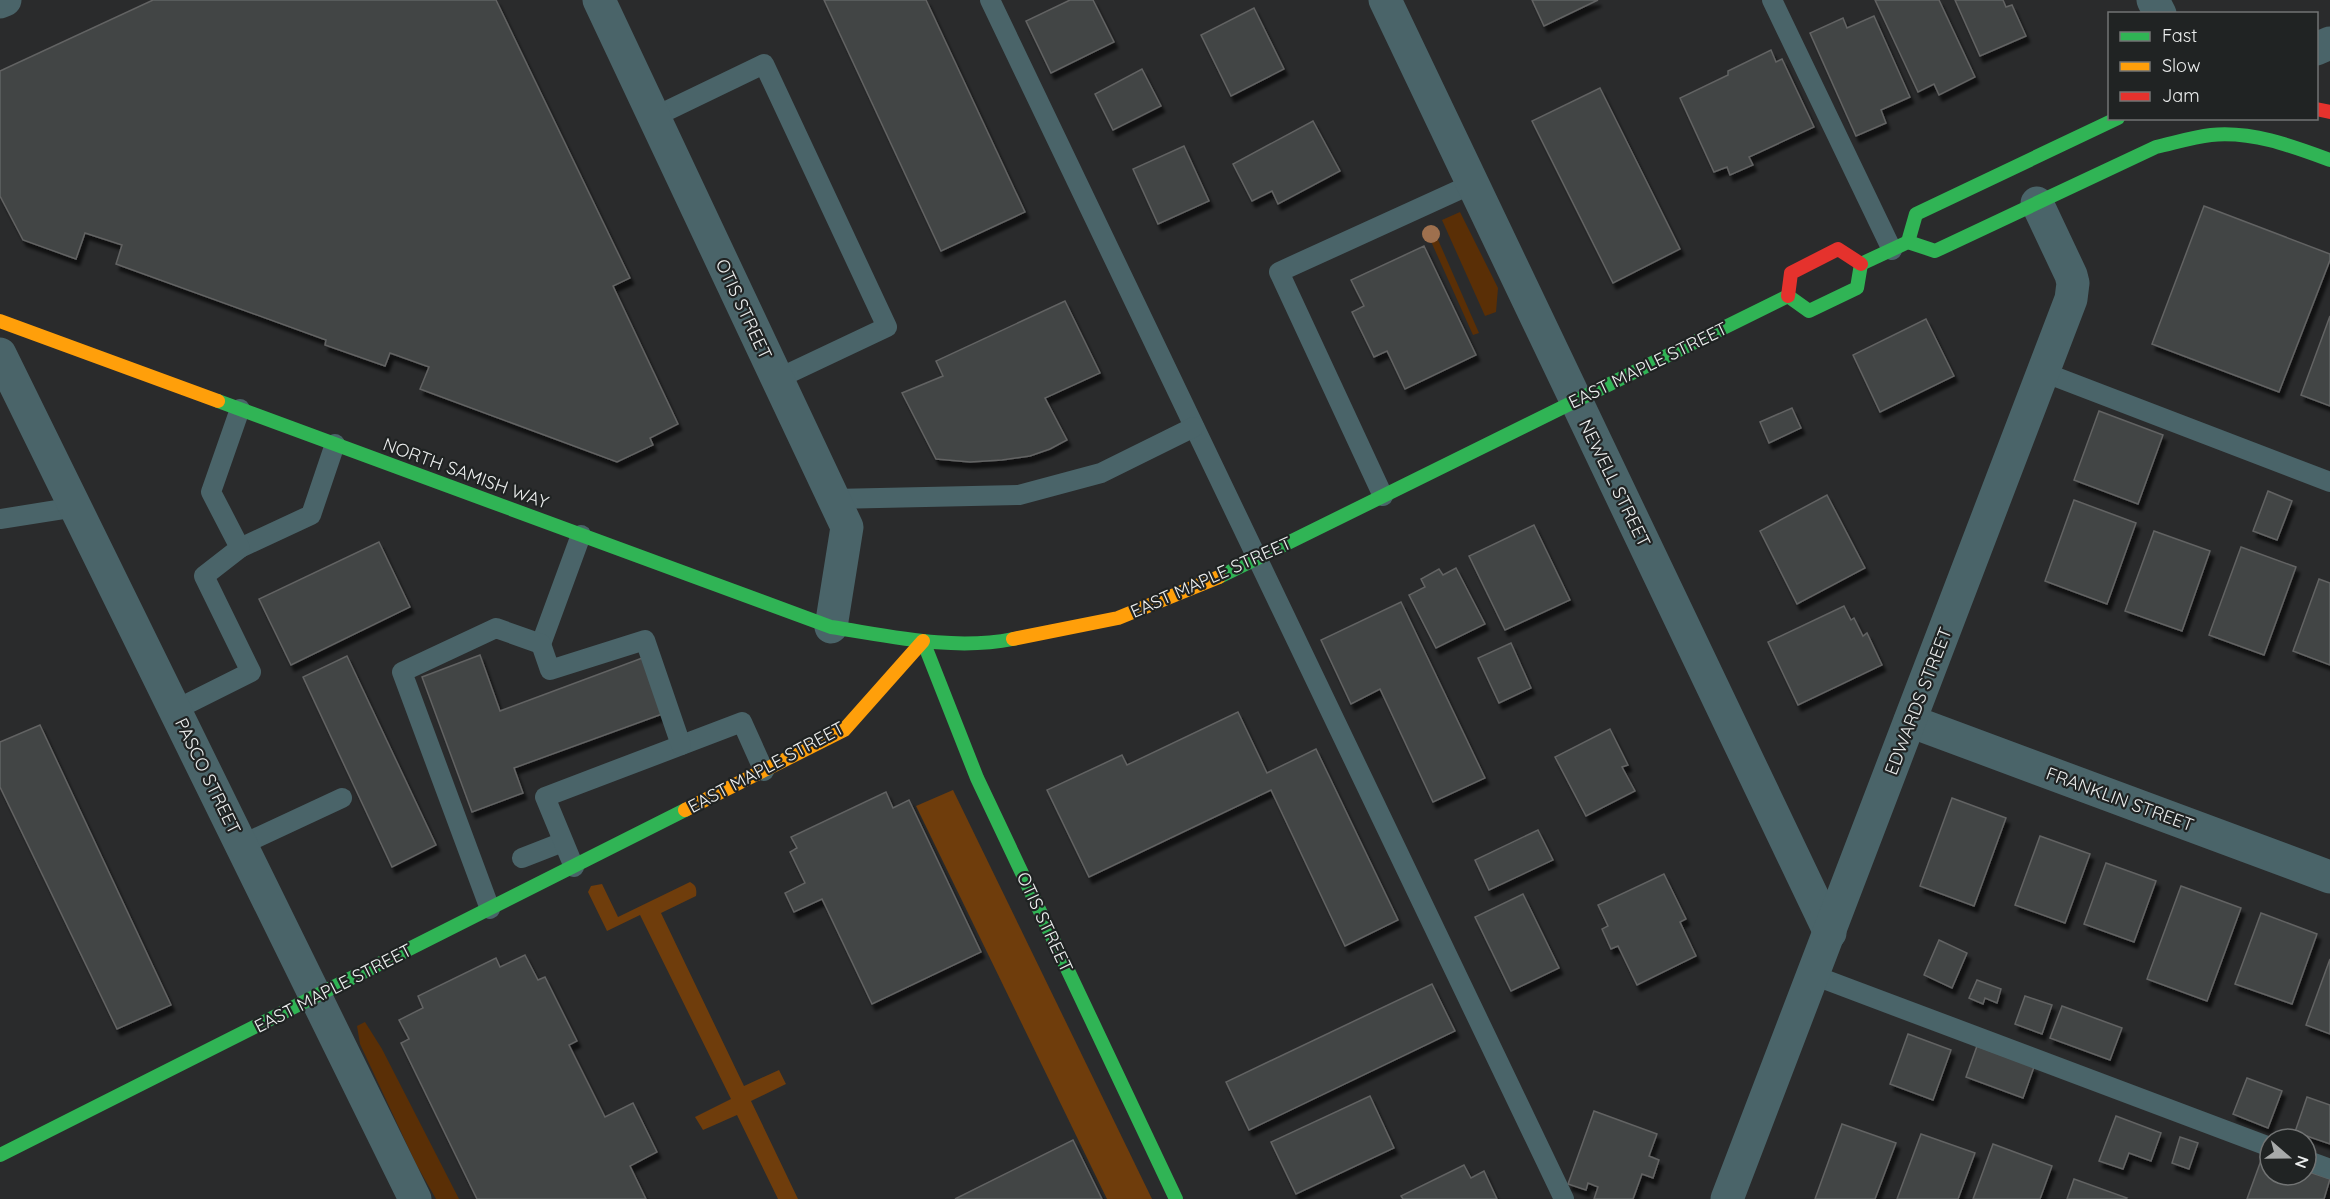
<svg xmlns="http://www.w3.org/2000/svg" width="2330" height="1199" viewBox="0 0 2330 1199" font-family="Quicksand,sans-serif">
	<defs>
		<filter id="shadow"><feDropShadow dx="3.5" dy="6" stdDeviation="1.5" flood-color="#0009"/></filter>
	</defs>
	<rect width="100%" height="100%" fill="#2a2b2c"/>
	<g fill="#5a2f06">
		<polygon points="1460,212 1498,288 1496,312 1485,316 1442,220"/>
		<polygon points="1432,226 1479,333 1473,335 1425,228"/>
		<polygon points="365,1022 382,1049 459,1199 436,1199 416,1164 360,1044 357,1026"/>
	</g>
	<g fill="#6f3d0c">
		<polygon points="953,790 1152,1199 1107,1199 916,806"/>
		<path d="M690,882C696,885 697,889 696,896L661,913L744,1086L779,1070L786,1084L751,1101L798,1199H778L737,1115L703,1130L695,1117L731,1099L640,915L607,931L588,892L591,886L602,884L618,917Z"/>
	</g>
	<g fill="#434545" stroke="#626363" stroke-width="1.5" filter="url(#shadow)">
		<polygon points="153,0 496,0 630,278 613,286 678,424 650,438 653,445 617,462 420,389 429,367 390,353 385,366 325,345 326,340 116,264 122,245 85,233 76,259 23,240 0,196 0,71"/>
		<polygon points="824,0 926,0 1025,212 941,251"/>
		<polygon points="1070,0 1093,0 1114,42 1051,73 1026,21"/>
		<polygon points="1532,0 1598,0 1544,26"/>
		<polygon points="1875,0 1939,0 1975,77 1939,95 1934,84 1918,92"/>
		<polygon points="1955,0 2003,0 2006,7 2012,5 2026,36 1980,56"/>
		<polygon points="1254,8 1284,69 1231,96 1201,35"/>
		<polygon points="1874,16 1910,97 1881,110 1886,123 1856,136 1810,33 1843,18 1847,28"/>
		<polygon points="1771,50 1776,62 1782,59 1814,127 1749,157 1753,165 1730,175 1727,167 1714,172 1680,98 1728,75 1728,71"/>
		<polygon points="1142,69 1161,106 1113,130 1095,94"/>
		<polygon points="1600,88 1680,249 1613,283 1532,121"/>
		<polygon points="1313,121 1340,171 1278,204 1272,191 1252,201 1233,164"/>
		<polygon points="1184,146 1209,201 1158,224 1133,169"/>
		<polygon points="2204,206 2330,254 2330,260 2279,392 2152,344"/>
		<polygon points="1424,246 1476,355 1405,389 1387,351 1374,357 1352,312 1364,306 1351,280"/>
		<polygon points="1065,301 1100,373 1045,398 1067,440 1050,449 1030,456 1002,460 970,462 936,459 902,393 943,376 936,361"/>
		<polygon points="2330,316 2330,406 2301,395"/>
		<polygon points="1926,319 1954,376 1880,412 1853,355"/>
		<polygon points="1792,408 1801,428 1769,443 1760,422"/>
		<polygon points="2099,411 2163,435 2138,504 2074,480"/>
		<polygon points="2268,491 2292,501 2277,540 2253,531"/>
		<polygon points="1827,495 1865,568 1797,604 1760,531"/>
		<polygon points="2074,500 2136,523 2107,604 2045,581"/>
		<polygon points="1534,525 1570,600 1505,630 1469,556"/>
		<polygon points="2154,531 2210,551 2182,631 2125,611"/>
		<polygon points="379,542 410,607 291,665 259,599"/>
		<polygon points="2241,547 2296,567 2264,655 2209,635"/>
		<polygon points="1456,568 1485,624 1436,648 1409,595 1425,587 1421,579 1439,569 1443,575"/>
		<polygon points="2319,579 2330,583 2330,665 2293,651"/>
		<polygon points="1401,602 1485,778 1433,802 1380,689 1351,704 1321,640"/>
		<polygon points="1844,606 1851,620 1854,618 1863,636 1867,633 1882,665 1798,705 1768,642"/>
		<polygon points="1511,643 1531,688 1499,703 1478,658"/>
		<polygon points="480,655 500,711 645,657 665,713 514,768 523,793 472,812 422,677"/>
		<polygon points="347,656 436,845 392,867 303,677"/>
		<polygon points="1238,712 1267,773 1316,749 1398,920 1345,946 1271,790 1089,877 1047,790 1122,755 1127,765"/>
		<polygon points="40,725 171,1005 117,1029 0,787 0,742"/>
		<polygon points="1610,729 1628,765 1622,767 1635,791 1586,816 1555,757"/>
		<polygon points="886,792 893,808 909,800 981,952 872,1004 822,899 794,912 785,893 805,883 790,852 797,848 791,837"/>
		<polygon points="1952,798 2006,818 1974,906 1920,886"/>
		<polygon points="1538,830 1553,860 1489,890 1475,860"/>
		<polygon points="2040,836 2090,854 2065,923 2015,905"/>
		<polygon points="2106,863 2156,881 2134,942 2084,924"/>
		<polygon points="1664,874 1686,919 1680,922 1696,956 1637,985 1618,946 1611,949 1602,929 1608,926 1598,905"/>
		<polygon points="2181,886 2241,908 2207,1001 2147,979"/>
		<polygon points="1523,894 1559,968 1511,991 1475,917"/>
		<polygon points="2261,913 2317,934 2292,1004 2235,984"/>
		<polygon points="1939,940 1967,953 1952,988 1924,975"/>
		<polygon points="525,955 538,980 545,977 577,1041 569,1045 605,1117 633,1103 657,1152 630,1166 646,1199 477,1199 401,1043 409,1039 399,1020 423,1008 418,996 496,958 500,967"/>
		<polygon points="2330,959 2330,1034 2306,1025"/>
		<polygon points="1977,980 2001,989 1997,1003 1985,998 1983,1004 1969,998"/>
		<polygon points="1432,984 1455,1031 1249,1130 1226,1082"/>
		<polygon points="2025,996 2052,1005 2042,1034 2015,1024"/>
		<polygon points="2062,1006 2122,1028 2110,1060 2050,1038"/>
		<polygon points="1908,1034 1951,1050 1933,1100 1890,1084"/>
		<polygon points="1977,1046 2034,1067 2023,1098 1966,1077"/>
		<polygon points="2247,1078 2282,1091 2268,1128 2233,1114"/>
		<polygon points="1370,1096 1394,1148 1296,1194 1271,1142"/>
		<polygon points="2307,1097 2330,1105 2330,1144 2295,1132"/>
		<polygon points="1594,1111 1657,1134 1649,1156 1659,1160 1653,1178 1642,1174 1633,1199 1594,1199 1598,1187 1588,1183 1586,1190 1568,1184"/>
		<polygon points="2116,1116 2161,1133 2151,1161 2129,1153 2123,1169 2099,1161"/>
		<polygon points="1842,1124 1896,1143 1875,1199 1815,1199"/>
		<polygon points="1921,1134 1975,1153 1958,1199 1897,1199"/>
		<polygon points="2180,1137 2198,1143 2189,1169 2172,1163"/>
		<polygon points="1073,1140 1102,1199 955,1199"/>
		<polygon points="1993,1144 2052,1166 2040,1199 1973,1199"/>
		<polygon points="2263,1155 2270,1158 2270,1175 2306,1175 2306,1171 2330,1179 2324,1199 2247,1199"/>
		<polygon points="1464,1165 1471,1178 1484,1171 1497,1199 1403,1199 1401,1196"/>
		<polygon points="2074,1179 2127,1198 2126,1199 2067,1199"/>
	</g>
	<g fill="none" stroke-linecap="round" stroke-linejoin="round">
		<g stroke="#4a6469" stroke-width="20">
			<polyline points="990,0 1564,1199"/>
			<polyline points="1772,0 1892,250"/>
			<polyline points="654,117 764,64 887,327 777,379"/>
			<polyline points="2043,372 2330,482"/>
			<polyline points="1383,496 1279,272 1472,184"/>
			<polyline points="833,499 1019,495 1101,473 1194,427"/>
			<polyline points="0,519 76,507"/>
			<polyline points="240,548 311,515 335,444"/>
			<polyline points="541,644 581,535"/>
			<polyline points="175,710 251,672 204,576 240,548 211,492 240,409"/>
			<polyline points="241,845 342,798"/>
			<polyline points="522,858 563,842"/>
			<polyline points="574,867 545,797 742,722 764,771"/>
			<polyline points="490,909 402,672 496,628 541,644 550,670 645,640 681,745"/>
			<polyline points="1813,975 2270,1147"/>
			<polyline points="2306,1160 2330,1169"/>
		</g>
		<g stroke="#4a6469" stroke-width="33">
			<polyline points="599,0 847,527 831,627"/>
			<polyline points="1385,0 1830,933"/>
			<polyline points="2153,0 2160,14"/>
			<polyline points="0,2 5,0"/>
			<polyline points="2316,49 2330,43"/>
			<polyline points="0,354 415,1199"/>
			<polyline points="1910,721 2330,877"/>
			<polyline points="1727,1199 2071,299 2073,283 2071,275 2037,203"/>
		</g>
		<g stroke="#30b455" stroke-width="14">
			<polyline points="1908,242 1916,214 2118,118"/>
			<path d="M1861,264L1908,242L1935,251L2156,147C2174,143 2193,137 2211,135C2253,131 2292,146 2330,160"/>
			<polyline points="1788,296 1809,311 1857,288 1861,264"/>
			<path d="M218,401L831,627C890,636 953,651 1013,639"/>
			<polyline points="1219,577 1788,296"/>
			<polyline points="923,641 977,778 1176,1199"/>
			<polyline points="0,1155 685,810"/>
		</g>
		<g stroke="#ff9f0a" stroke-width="14">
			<polyline points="0,321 218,401"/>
			<polyline points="1013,639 1118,618 1219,577"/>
			<polyline points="685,810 844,730 923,641"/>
		</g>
		<g stroke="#e5322d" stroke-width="14">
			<polyline points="2316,109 2330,112"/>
			<polyline points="1788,296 1791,273 1838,249 1861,264"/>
		</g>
	</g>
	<circle fill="#9e704e" cx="1431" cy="234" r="9"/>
	<g text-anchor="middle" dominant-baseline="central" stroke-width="4.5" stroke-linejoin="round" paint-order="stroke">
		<g font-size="18" fill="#eceeee" stroke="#202323">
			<text transform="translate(744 309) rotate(65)">OTIS STREET</text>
			<text transform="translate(1648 365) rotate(-26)">EAST MAPLE STREET</text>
			<text transform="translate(466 473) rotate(20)">NORTH SAMISH WAY</text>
			<text transform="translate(1615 483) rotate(64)">NEWELL STREET</text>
			<text transform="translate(1211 577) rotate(-24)">EAST MAPLE STREET</text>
			<text transform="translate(1918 701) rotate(-69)">EDWARDS STREET</text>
			<text transform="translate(766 767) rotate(-28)">EAST MAPLE STREET</text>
			<text transform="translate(208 776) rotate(64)">PASCO STREET</text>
			<text transform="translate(2120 799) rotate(20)">FRANKLIN STREET</text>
			<text transform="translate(1045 922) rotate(65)">OTIS STREET</text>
			<text transform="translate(333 988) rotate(-27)">EAST MAPLE STREET</text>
		</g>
	</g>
	<rect x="2108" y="12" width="210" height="108" fill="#202323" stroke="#727474" stroke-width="1.5"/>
	<rect x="2120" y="32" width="30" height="9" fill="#30b455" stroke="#727474" stroke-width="1.5"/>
	<text x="2162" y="42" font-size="18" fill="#eceeee">Fast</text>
	<rect x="2120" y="62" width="30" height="9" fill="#ff9f0a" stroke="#727474" stroke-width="1.5"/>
	<text x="2162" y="72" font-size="18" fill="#eceeee">Slow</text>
	<rect x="2120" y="92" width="30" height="9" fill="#e5322d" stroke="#727474" stroke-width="1.5"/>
	<text x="2162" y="102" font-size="18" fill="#eceeee">Jam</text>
	<g transform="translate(2288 1157) rotate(110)"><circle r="28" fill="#202323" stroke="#727474" stroke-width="1.5"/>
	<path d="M0-4.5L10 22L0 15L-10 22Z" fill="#a8aaaa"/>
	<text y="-9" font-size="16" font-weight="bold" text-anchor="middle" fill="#eceeee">N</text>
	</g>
</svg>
